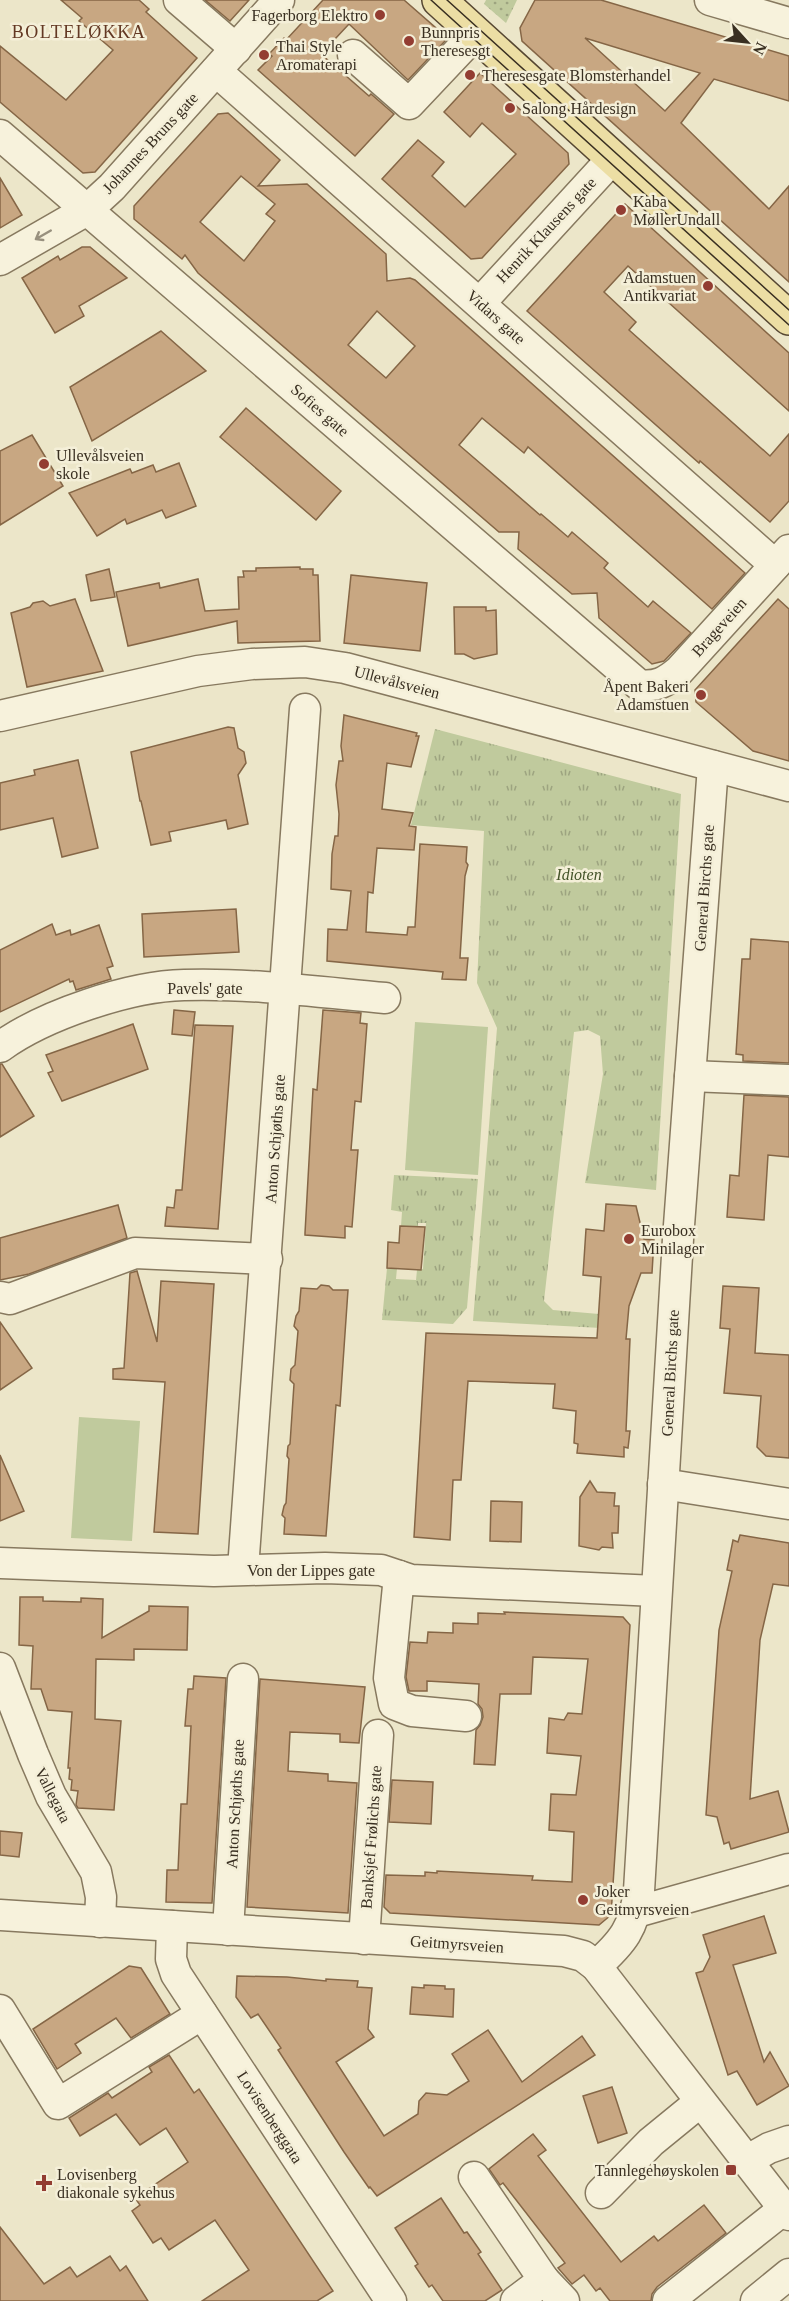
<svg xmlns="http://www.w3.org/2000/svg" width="789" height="2301" viewBox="0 0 789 2301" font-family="Georgia,serif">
	<defs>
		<pattern id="grass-dots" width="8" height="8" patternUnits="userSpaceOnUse" patternTransform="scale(1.5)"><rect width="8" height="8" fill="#c0ca9d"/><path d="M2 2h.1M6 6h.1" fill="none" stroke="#9da480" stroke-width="1.8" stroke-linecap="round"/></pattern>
		<pattern id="park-tufts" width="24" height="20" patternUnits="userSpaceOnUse" patternTransform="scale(1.5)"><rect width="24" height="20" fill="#c0ca9d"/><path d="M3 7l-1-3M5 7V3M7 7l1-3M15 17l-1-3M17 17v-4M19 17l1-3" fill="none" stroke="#9da480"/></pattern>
	</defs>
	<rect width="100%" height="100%" fill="#ece6c9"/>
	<polygon fill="url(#grass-dots)" points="486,0 517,0 506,23 484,4"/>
	<g fill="url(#park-tufts)">
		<polygon points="435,729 681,794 656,1190 585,1183 603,1074 600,1036 588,1030 574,1032 544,1301 553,1310 599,1314 601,1328 473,1321 497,1028 477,983 484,831 411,825"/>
		<polygon points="394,1175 478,1179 467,1308 453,1324 382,1320 387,1268 397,1268 396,1279 416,1280 417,1270 423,1269 426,1223 418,1223 418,1227 401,1226 402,1212 391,1210"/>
	</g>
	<g fill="#c0ca9d">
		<polygon points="415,1022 488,1027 478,1175 405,1170"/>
		<polygon points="79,1417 140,1421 132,1541 71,1538"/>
	</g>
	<g fill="#c8a782" stroke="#856646" stroke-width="1.5" fill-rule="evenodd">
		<polygon points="61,0 139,0 149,9 146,12 197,58 95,172 83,173 0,102 0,46 66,100 113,50 79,21 82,18"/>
		<polygon points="205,0 249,0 230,21"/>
		<polygon points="323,0 404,0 444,35 442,38 445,41 408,80 349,24 321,54 369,96 371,94 394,114 355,156 258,70 272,56 269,54 284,38 286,40"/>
		<path d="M535,0H601L789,56V101L714,79L681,123L769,209L789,186V282L522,41L520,28ZM585,38L700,73L665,111Z"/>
		<polygon points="480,73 568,153 569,164 482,258 471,259 382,179 418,140 444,162 432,176 465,207 516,154 482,123 470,137 444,112"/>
		<path d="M228,113L280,160L258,186L307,184L386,254L387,281L410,278L415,280L745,573L712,609L528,447L524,453L482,418L459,445L540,515L541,514L568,537L572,532L608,563L604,568L648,607L653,601L691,633L664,661L652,664L599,618L597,593L572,594L518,549L519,532H499L198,273L185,255L182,259L134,219V206L218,114ZM241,176L275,204L266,214L275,221L244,261L200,222ZM377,311L415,346L386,378L348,345Z"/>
		<polygon points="0,178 22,215 0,228"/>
		<polygon points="625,204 789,353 789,411 628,266 604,292 636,322 629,330 770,456 789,434 789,501 770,522 700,461 699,463 527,311"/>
		<polygon points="82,247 90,247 127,278 79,306 84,316 55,333 22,278 58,256 60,260"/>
		<polygon points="161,331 206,371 92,441 70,387"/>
		<polygon points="246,408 341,491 316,520 220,437"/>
		<polygon points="32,435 63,486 0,525 0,451"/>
		<polygon points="179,463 196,506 166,518 162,510 127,524 125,519 97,536 69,493 130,469 132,473 153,465 156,472"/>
		<polygon points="300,567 300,569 313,569 313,575 318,575 320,641 238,643 237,621 128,646 116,592 159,583 160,588 198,579 205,611 239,609 238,577 244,577 243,571 256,571 256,568"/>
		<polygon points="109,569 115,597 91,601 86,575"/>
		<polygon points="351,575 427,583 420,651 344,643"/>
		<polygon points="75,599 103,671 27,687 11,613 30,607 33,603 43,601 50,606"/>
		<polygon points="778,599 789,609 789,761 753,751 696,702 695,690"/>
		<polygon points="454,607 486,607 486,611 496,610 497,654 474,659 464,654 455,654"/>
		<polygon points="344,715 417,733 416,736 419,736 411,767 387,763 382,809 413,813 409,826 416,827 414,850 377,848 373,893 368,892 366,932 407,935 408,927 415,927 420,844 467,847 466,862 468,865 465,876 460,958 468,958 466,980 442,979 443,972 327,961 328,929 347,930 351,891 331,889 332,854 335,836 338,836 339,814 336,785 339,761 343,761 341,746"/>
		<polygon points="228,727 234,728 238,748 244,752 246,763 238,775 248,824 228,829 226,820 203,825 169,832 171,841 151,845 141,801 140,801 131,752"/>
		<polygon points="78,760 98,848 62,857 53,818 0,830 0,783 35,775 34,770"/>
		<polygon points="236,909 239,952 144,957 142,914"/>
		<polygon points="52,924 56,935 70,930 71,935 99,925 113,966 107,968 111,979 76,990 73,981 70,982 69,979 0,1012 0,950"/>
		<polygon points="751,939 789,942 789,1063 743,1061 743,1055 736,1054 742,959 750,959"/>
		<polygon points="174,1010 195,1012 192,1036 172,1034"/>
		<polygon points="323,1010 361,1013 360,1023 367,1024 361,1102 355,1101 351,1150 358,1150 352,1227 345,1226 345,1238 305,1235 305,1233 313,1089 317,1090"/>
		<polygon points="133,1024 148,1069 62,1101 48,1073 53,1071 46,1055"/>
		<polygon points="195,1025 233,1026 218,1229 165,1226 167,1207 174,1208 176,1190 182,1190"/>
		<polygon points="0,1064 2,1064 34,1116 0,1137"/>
		<polygon points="744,1095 789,1097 789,1157 768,1155 764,1220 727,1217 730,1175 739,1176"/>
		<polygon points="606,1204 636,1206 644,1239 654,1240 652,1273 641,1273 629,1306 626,1339 630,1339 626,1431 630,1431 628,1448 624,1447 624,1457 577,1453 578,1444 574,1443 576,1411 553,1408 555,1384 468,1381 461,1480 453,1480 450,1540 414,1537 426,1333 597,1338 601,1277 583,1275 586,1229 604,1231"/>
		<polygon points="118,1205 127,1238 29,1274 0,1280 0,1238"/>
		<polygon points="400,1226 425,1227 421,1270 387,1268 388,1242 399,1243"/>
		<polygon points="137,1271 157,1342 161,1281 214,1284 198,1534 154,1532 165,1382 113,1379 113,1369 124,1368 130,1273"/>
		<polygon points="321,1285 329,1286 333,1290 348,1290 340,1406 336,1405 326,1536 284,1534 285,1518 282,1515 284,1506 286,1503 289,1459 287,1456 288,1446 290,1444 294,1384 290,1380 291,1369 295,1365 298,1331 294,1326 296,1316 299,1311 301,1288 317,1289"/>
		<polygon points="723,1286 759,1288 755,1353 789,1355 789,1458 766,1456 757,1447 761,1396 724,1393 730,1329 720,1328"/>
		<polygon points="0,1322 32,1368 0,1390"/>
		<polygon points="0,1455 24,1511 0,1521"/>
		<polygon points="590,1481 597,1492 615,1493 614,1506 619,1506 618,1533 612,1533 613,1548 602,1547 599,1550 579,1546 580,1497"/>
		<polygon points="491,1501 522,1502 521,1542 490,1541"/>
		<polygon points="740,1535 789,1543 789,1586 773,1584 760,1640 750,1799 778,1791 789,1832 731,1849 729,1842 724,1844 717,1817 706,1815 719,1630 732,1571 727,1570 733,1540 738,1542"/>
		<polygon points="20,1597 43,1597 43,1601 81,1602 81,1598 103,1599 102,1638 149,1611 149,1606 188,1607 187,1650 134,1649 134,1660 96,1659 95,1719 121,1721 114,1810 78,1808 76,1805 78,1791 71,1790 72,1780 69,1779 70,1768 68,1768 72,1712 48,1710 41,1689 31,1689 33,1646 19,1645"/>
		<polygon points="504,1612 623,1617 630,1625 611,1915 599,1925 390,1913 384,1907 386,1875 425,1876 425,1872 437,1873 437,1871 533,1876 532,1880 572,1882 574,1832 549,1830 551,1794 576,1795 581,1756 547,1753 549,1718 564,1720 568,1713 582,1714 588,1659 533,1657 531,1694 500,1694 495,1765 474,1764 476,1730 480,1725 483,1717 482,1709 478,1704 479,1684 427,1681 427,1691 409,1691 406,1677 410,1642 427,1643 428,1632 453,1633 453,1623 478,1624 478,1613 505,1614"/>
		<polygon points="194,1676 226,1678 212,1903 166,1902 167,1870 178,1870 181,1804 187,1804 191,1726 185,1726 188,1689 193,1689"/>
		<polygon points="260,1679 365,1687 359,1743 340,1742 340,1734 290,1732 288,1771 328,1774 328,1781 357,1783 348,1913 247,1907"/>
		<polygon points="392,1780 433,1782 431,1824 389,1822"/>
		<polygon points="0,1831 22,1833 19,1857 0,1855"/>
		<polygon points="764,1916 776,1953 733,1965 764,2062 770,2052 789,2086 757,2105 737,2071 728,2075 696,1973 703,1971 710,1957 703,1935"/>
		<polygon points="129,1966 141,1968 170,2014 131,2038 116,2018 75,2044 81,2053 57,2069 33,2029"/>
		<polygon points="237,1976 287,1977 326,1981 326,1979 358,1981 357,1987 372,1988 368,2029 374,2037 336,2062 384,2136 418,2114 419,2101 426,2093 447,2095 469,2081 452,2054 488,2030 522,2082 582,2036 595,2055 377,2196 370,2187 369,2188 344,2152 278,2050 281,2048 258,2014 251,2018 236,1997"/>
		<polygon points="424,1985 445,1986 445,1989 454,1989 453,2017 410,2014 412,1987 424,1988"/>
		<polygon points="169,2055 194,2093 199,2089 333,2291 317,2301 202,2301 249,2270 215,2220 169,2250 161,2238 153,2243 132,2211 140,2205 135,2198 188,2162 166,2128 140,2145 116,2114 80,2136 69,2118 108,2093 112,2098 152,2072 149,2067"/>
		<polygon points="612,2087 627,2133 598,2143 583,2096"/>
		<polygon points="533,2134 546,2150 538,2156 621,2262 654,2236 658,2241 704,2205 726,2233 657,2287 652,2294 651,2301 610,2301 600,2288 596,2291 584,2275 572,2284 558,2268 565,2263 503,2183 500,2185 489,2169"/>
		<polygon points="441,2198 464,2233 467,2232 481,2252 478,2254 502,2290 485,2301 443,2301 432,2285 429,2287 415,2266 418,2264 395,2228"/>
		<polygon points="0,2227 44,2284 70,2267 77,2277 110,2256 120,2271 126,2266 148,2301 0,2301"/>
	</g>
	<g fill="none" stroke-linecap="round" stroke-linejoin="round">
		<g stroke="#87795f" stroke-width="33">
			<g id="minor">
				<polyline points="179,0 236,49"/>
				<polyline points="710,0 789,23"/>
				<polyline points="353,55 409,104 476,33"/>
				<polyline points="216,71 775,565"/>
				<path d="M0,135L639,685C657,687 666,682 679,671L789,550"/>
				<polyline points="0,260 87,210 112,187 279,0"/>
				<polyline points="480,303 613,158"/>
				<polyline points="0,716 198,671 252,664 305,662 345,668 789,786"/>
				<path d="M0,1047C44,1015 130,986 184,985C251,983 319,992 385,998"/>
				<polyline points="690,1076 789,1080"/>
				<polyline points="0,1297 10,1299 135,1253 267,1259"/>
				<polyline points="663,1484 789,1504"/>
				<polyline points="0,1563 214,1571 325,1568 381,1570 411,1580 656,1591"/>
				<polyline points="243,1569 305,709"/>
				<polyline points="399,1576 389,1678 394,1704 412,1711 466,1716"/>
				<polyline points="0,1668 33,1754 51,1796 96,1872 101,1897 100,1922"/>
				<polyline points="636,1912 789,1869"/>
				<polyline points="0,1915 564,1951 583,1956 596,1966 789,2215"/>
				<polyline points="172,1926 171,1959 176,1974 391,2301"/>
				<polyline points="228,1930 243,1679"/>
				<polyline points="364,1939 378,1735"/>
				<path d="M596,1966C623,1942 634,1928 639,1891L678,1239L713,766"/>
				<polyline points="0,2010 58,2104 202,2014"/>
				<polyline points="746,2161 769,2148 789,2141"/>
				<polyline points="474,2177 544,2280 516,2301"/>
				<polyline points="601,2193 651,2142 700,2102"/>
				<polyline points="544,2280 564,2301"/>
				<polyline points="668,2301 784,2209"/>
				<polyline points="756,2301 789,2274"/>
			</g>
		</g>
		<g stroke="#564732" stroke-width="36">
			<polyline id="major" points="439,0 789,318"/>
		</g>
		<use href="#minor" stroke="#f7f2dc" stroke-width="30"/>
		<use href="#major" stroke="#ecdea4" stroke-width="33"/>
		<g stroke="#392f21" stroke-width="1.5">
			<polyline points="431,0 789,325"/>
			<polyline points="447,0 789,310"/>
		</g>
	</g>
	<defs><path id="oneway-shaft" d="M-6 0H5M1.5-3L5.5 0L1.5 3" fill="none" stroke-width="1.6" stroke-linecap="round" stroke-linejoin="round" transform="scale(1.5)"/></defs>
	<use stroke="#98907e" href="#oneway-shaft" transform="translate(43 235) rotate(150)"/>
	<g fill="#933d32" stroke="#f4efd8" stroke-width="2">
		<circle cx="380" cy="15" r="6"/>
		<circle cx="409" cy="41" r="6"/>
		<circle cx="264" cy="55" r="6"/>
		<circle cx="470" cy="75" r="6"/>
		<circle cx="510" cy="108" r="6"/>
		<circle cx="621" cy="210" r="6"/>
		<circle cx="708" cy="286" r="6"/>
		<circle cx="44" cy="464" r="6"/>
		<circle cx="701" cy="695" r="6"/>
		<circle cx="629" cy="1239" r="6"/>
		<circle cx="583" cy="1900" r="6"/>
		<rect x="725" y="2164" width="12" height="12" rx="3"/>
		<path d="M41 2174h6v6h6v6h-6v6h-6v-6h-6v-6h6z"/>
	</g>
	<g text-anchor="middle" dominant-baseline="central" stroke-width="5" stroke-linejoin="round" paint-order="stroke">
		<g font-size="16" fill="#392f21" stroke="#f4efd8" text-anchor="start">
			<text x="368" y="15" text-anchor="end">Fagerborg Elektro</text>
			<text x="421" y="32">Bunnpris<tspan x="421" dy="18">Theresesgt</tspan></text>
			<text x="276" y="46">Thai Style<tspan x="276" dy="18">Aromaterapi</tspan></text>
			<text x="482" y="75">Theresesgate Blomsterhandel</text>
			<text x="522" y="108">Salong Hårdesign</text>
			<text x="633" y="201">Kaba<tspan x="633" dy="18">MøllerUndall</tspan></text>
			<text x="696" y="277" text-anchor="end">Adamstuen<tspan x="696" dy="18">Antikvariat</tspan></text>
			<text x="56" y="455">Ullevålsveien<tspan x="56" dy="18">skole</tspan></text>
			<text x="689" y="686" text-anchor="end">Åpent Bakeri<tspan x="689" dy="18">Adamstuen</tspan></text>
			<text x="641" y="1230">Eurobox<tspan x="641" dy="18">Minilager</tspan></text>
			<text x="595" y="1891">Joker<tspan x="595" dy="18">Geitmyrsveien</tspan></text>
			<text x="719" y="2170" text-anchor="end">Tannlegehøyskolen</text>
			<text x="57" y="2174">Lovisenberg<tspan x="57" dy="18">diakonale sykehus</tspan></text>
		</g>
		<g font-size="16" fill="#392f21" stroke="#f4efd8">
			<text transform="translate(150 143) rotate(-47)">Johannes Bruns gate</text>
			<text transform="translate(546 230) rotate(-47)">Henrik Klausens gate</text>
			<text transform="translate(496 317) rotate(42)">Vidars gate</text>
			<text transform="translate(320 410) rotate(41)">Sofies gate</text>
			<text transform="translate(719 627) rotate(-48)">Brageveien</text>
			<text transform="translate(397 682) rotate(15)">Ullevålsveien</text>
			<text transform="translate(704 888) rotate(-86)">General Birchs gate</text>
			<text x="205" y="988">Pavels' gate</text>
			<text transform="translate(275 1139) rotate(-86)">Anton Schjøths gate</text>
			<text transform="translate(670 1373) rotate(-87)">General Birchs gate</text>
			<text x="311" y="1570">Von der Lippes gate</text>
			<text transform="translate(53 1795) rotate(63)">Vallegata</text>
			<text transform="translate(235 1804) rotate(-87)">Anton Schjøths gate</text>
			<text transform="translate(371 1837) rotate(-86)">Banksjef Frølichs gate</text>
			<text transform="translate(457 1944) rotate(4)">Geitmyrsveien</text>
			<text transform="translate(270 2117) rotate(57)">Lovisenberggata</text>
		</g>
		<g font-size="16" font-style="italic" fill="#445429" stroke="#f4efd8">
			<text x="579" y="874">Idioten</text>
		</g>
		<g font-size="18" letter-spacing="1.5" fill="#633823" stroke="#f4efd8">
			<text x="79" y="32">BOLTELØKKA</text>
		</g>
	</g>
	<g transform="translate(747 42) rotate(117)" stroke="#f4efd8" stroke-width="4.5" paint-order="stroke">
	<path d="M0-4.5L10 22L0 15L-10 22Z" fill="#392f21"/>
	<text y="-9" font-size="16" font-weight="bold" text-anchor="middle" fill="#392f21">N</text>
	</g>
</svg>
